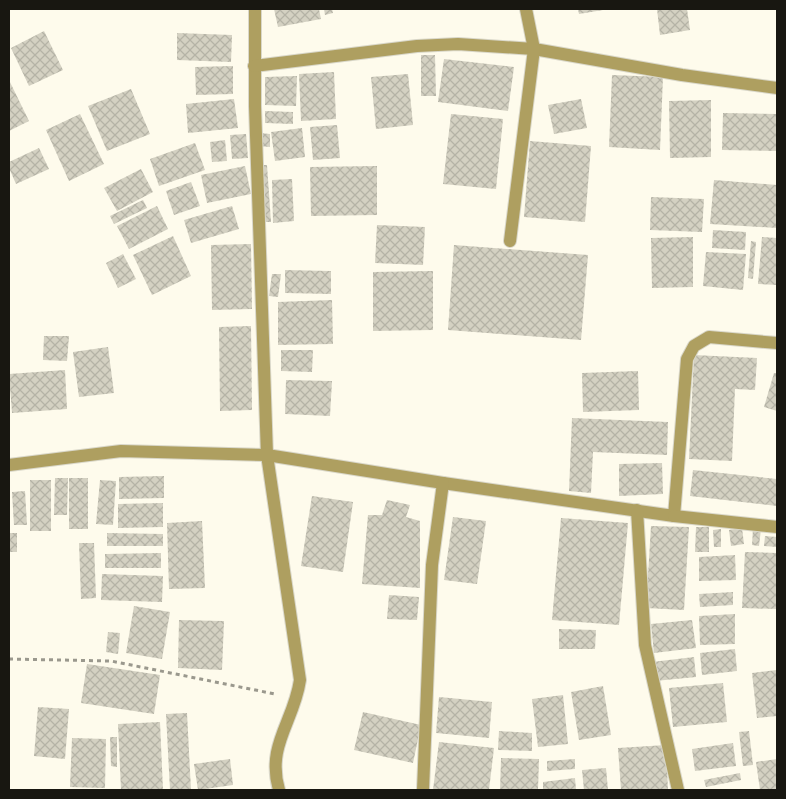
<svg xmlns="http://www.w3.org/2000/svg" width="786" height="799" viewBox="0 0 786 799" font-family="'Crimson Pro',serif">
	<defs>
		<pattern id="building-cross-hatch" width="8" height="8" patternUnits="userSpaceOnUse" patternTransform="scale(1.25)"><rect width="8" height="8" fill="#d4d1c2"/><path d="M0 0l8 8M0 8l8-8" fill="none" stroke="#b5b3a6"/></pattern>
	</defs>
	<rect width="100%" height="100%" fill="#fefbec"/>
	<g fill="url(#building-cross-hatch)">
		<polygon points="274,9 319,9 321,19 278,27"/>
		<polygon points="324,9 332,9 333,13 325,15"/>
		<polygon points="578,9 603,9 603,10 579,14"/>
		<polygon points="657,9 687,9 690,30 660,35"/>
		<polygon points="44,31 63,70 29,86 11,48"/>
		<polygon points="177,33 232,35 231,62 177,60"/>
		<polygon points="421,55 435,55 436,96 421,96"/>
		<polygon points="444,59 514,67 508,111 438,102"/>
		<polygon points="233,66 233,94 196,95 195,67"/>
		<polygon points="334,72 336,119 301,121 299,74"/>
		<polygon points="408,74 413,125 376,129 371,77"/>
		<polygon points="612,75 663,77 660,150 609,147"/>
		<polygon points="297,76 296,106 265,105 265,77"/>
		<polygon points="9,80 29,121 9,131"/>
		<polygon points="131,89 150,134 107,151 88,106"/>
		<polygon points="234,99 238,128 188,133 186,104"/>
		<polygon points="581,99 587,128 554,134 548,105"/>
		<polygon points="711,100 711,157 670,158 669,101"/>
		<polygon points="265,111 293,112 293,124 265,123"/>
		<polygon points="723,113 777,114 777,151 722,150"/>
		<polygon points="80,114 104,164 69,181 46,130"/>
		<polygon points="451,114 503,119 496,189 443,184"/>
		<polygon points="337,125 340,158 313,160 310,127"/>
		<polygon points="302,128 305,157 275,161 271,132"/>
		<polygon points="260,133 270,134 270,147 259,146"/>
		<polygon points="246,134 248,158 232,159 230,135"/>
		<polygon points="225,140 227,161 212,162 210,142"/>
		<polygon points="530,141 591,146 585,222 524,217"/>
		<polygon points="195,143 205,170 159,186 150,159"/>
		<polygon points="39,148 49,169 16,184 9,168 9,162"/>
		<polygon points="259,165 267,165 271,222 264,222"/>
		<polygon points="245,166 251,194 207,203 201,175"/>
		<polygon points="377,166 377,215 311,216 310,167"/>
		<polygon points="141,169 153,192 117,211 104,188"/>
		<polygon points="292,179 294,221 273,223 272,180"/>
		<polygon points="714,180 777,185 777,228 710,224"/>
		<polygon points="191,182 200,206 174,215 166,191"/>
		<polygon points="651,197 704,199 702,232 650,230"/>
		<polygon points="143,200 147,208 114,224 110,216"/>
		<polygon points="157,206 168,229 129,249 117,226"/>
		<polygon points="232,206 239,229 191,243 184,220"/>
		<polygon points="377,225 425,227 423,265 375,263"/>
		<polygon points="713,230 746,232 745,250 712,248"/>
		<polygon points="173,236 191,276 152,295 133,255"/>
		<polygon points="693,237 693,287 652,288 651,238"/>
		<polygon points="762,237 777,238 777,285 758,284"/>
		<polygon points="751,241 756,242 753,279 748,278"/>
		<polygon points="251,244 252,309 212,310 211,245"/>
		<polygon points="454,245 588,255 581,340 448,330"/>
		<polygon points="706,252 746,254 743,290 703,286"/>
		<polygon points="123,254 136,279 118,288 106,263"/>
		<polygon points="285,270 331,271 331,294 285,293"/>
		<polygon points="433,271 433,330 373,331 373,272"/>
		<polygon points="272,274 281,274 278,297 269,296"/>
		<polygon points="332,300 333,344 278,345 278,302"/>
		<polygon points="251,326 252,410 220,411 219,327"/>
		<polygon points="44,336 69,336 67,361 43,360"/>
		<polygon points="108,347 114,393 79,397 73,352"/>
		<polygon points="281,350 313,350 312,372 281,371"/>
		<polygon points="694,355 757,358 755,390 735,389 732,461 689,459"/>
		<polygon points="65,370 67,409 12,413 9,374"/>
		<polygon points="638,371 639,410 583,412 582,373"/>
		<polygon points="774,373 777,373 777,411 764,407"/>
		<polygon points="286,380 332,381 330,416 285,414"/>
		<polygon points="572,418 668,422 667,455 593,452 591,493 569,491"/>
		<polygon points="662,463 663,494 619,496 619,464"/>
		<polygon points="693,470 777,479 777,506 690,496"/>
		<polygon points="164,476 164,498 119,499 119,477"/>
		<polygon points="55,478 68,478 67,515 54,515"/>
		<rect x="69" y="478" width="19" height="51"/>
		<rect x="30" y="480" width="21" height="51"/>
		<polygon points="100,480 116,481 113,525 96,524"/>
		<polygon points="25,491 27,525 14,525 12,492"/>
		<polygon points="312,496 353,502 343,572 301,566"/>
		<polygon points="387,500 410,505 406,517 420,521 420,588 362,584 368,515 382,515"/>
		<polygon points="163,503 163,527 118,528 118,504"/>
		<polygon points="453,517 486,521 477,584 444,580"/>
		<polygon points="561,518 628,523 619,625 552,620"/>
		<polygon points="202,521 205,588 169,589 167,523"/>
		<polygon points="651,526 689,527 684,610 646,608"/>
		<polygon points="696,527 709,527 709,552 695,552"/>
		<polygon points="742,528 744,544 731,546 729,530"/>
		<polygon points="753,528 761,529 759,546 752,545"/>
		<polygon points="721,529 721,547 714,547 713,530"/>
		<rect x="9" y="533" width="8" height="19"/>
		<polygon points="107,533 163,534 163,546 107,546"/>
		<polygon points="765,536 777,537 777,547 764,546"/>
		<polygon points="79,543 94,543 96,598 81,599"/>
		<polygon points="745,552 777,553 777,609 742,608"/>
		<polygon points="161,553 161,568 105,568 105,554"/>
		<polygon points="735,555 736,580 699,581 699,557"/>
		<polygon points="102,574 163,576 162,602 101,600"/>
		<polygon points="733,592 733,605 700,607 699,594"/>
		<polygon points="389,595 419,597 417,620 387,619"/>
		<polygon points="134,606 170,612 162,659 126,653"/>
		<polygon points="735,614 735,644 700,645 699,616"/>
		<polygon points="179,620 224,621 222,670 178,668"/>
		<polygon points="692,620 696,648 654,653 651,624"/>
		<polygon points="559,629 596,630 595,649 559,649"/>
		<polygon points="108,632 120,633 118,654 106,652"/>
		<polygon points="735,649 737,671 702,675 700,653"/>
		<polygon points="694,657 696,677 655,681 652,662"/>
		<polygon points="87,664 160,675 154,714 81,703"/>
		<polygon points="777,670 777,716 757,718 752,673"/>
		<polygon points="723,683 727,722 673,727 669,688"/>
		<polygon points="603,686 611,735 579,740 571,692"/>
		<polygon points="563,695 568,744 538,747 532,699"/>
		<polygon points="439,697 492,702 489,738 436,733"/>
		<polygon points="38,707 69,709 65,759 34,756"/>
		<polygon points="363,712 421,725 413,763 354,750"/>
		<polygon points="187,713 191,790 170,790 166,714"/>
		<polygon points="160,722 163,790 121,790 118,724"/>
		<polygon points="499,731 532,733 532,751 498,750"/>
		<polygon points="749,731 753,765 743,766 739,732"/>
		<polygon points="110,737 117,737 117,767 111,766"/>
		<polygon points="72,738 106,739 105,788 70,787"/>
		<polygon points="439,742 494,748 489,790 433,790"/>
		<polygon points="733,743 736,766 695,771 692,749"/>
		<polygon points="666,745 668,790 621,790 618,748"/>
		<polygon points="501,758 539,759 538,790 500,790"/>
		<polygon points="230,759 233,785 198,790 194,764"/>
		<polygon points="575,759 575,769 547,771 547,761"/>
		<polygon points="777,759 777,790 760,790 756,762"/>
		<polygon points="606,768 608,790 584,790 582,770"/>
		<polygon points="740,773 741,780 706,787 704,780"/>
		<polygon points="575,778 576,790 543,790 543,782"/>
	</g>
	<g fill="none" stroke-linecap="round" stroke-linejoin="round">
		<g stroke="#d9d7c9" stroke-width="14">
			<g id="minor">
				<path d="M255,9V106L267,455L300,680C294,722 266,745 279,790"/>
				<polyline points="254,66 417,46 458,44 534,49 682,75 777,88"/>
				<polyline points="510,241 534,49 526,9"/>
				<polyline points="9,465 121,451 267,455 443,483 674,516 687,359 694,346 709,337 777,343"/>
				<polyline points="637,510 645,645 678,790"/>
				<polyline points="674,516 777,527"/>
				<polyline points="423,790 432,565 443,483"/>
			</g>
		</g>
		<polyline stroke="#9a988d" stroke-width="3" stroke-dasharray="4 4" stroke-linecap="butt" points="9,659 111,661 275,694"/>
		<use href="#minor" stroke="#ae9f60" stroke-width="12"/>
	</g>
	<rect width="786" height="799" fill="none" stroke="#181711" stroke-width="20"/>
</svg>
